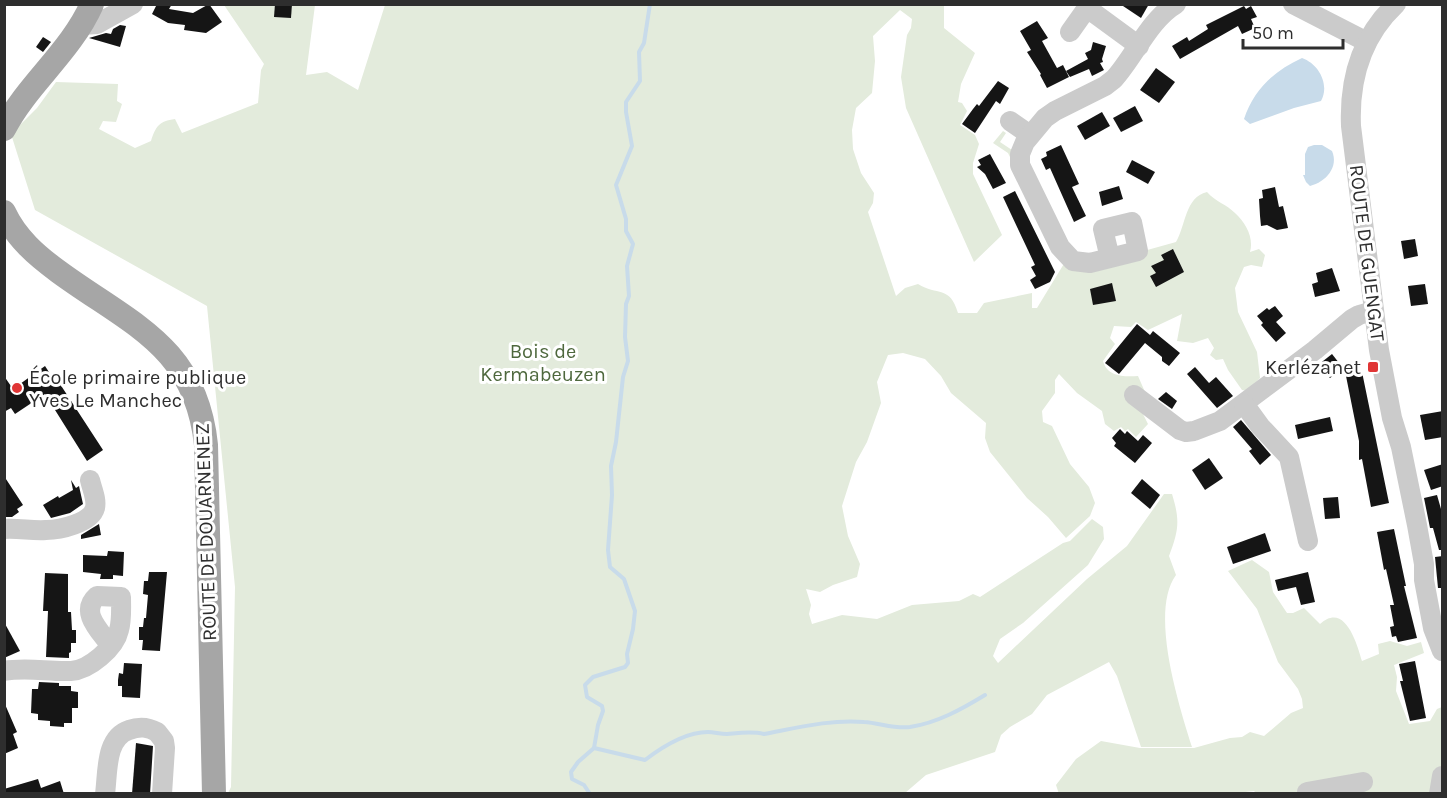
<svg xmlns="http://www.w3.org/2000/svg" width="1447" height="798" viewBox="0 0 1447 798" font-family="Karla,sans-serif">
	<rect width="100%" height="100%" fill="#fff"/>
	<g fill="#e3ebdc">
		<path d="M224,5H315L306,75L327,72L358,90L385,5H944V28L975,53L961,84L958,102L962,103L967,111L960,125L975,135L979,144L973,163V174L1002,235L974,262L906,108L901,77L907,35L911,28L912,19L900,10L873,36L875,61L872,93L856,108L852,130L853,149L861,173L874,193L873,203L868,212L896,296L905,288L918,284C937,296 950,285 958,313H977L984,303L1032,293V308H1037L1065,262L1115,259L1176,242C1186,225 1185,197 1207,192C1216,202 1226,204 1235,213C1246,223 1254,238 1250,252L1259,249L1265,255L1262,267L1251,265L1244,267L1235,288L1238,312L1257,352L1260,378L1248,391L1242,390L1228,370L1223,359L1216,360L1210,355L1214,348L1208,338L1193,343L1177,341L1182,314L1148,330L1136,322L1131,327L1114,326L1110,338L1115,344L1103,361C1107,377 1125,377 1138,376L1145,392L1142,412L1148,424L1136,437L1128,429L1125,431L1121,427L1114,431L1105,424L1102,411L1077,393L1059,374L1055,380V393L1042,411L1043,422L1052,426L1070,464L1089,487L1095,503L1090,516L1066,538L1048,517L1027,498L990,452L985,438L986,423L951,393L941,376L925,359L903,353L888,355L877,382L881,403L867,442L856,462L842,506L848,536L860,564L857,577L833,585L820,592L806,589L811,605L809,614L812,624L842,615L877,619L912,605L959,601L973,594L980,597L1063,543L1070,541L1092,519L1103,527L1104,539L1088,565L1023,623L1000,639L993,656L998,663L1087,579L1127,546L1164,494H1172C1180,520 1179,530 1169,556L1176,575C1149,612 1179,705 1192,747H1141L1117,676L1109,662L1047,695L1032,714L1010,727L1001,735L995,752L926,775L905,793H228L231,787L235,587L207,306L35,210L11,134L37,108L56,82L118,84L117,101L122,104L116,122L103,121L99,129L135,148L151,141C156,126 159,121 175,119L182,133L258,103L261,70L264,64Z"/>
		<polygon points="1003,131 1006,133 1000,142 1012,150 1016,169 1008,153 993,143"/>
		<path d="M1252,560L1269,572L1273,592L1287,613H1293L1304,608L1320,624C1345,601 1357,644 1362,661L1379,654L1378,644L1390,641L1407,646L1421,642L1424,653L1394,665L1397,677L1396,691L1409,724L1430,721L1437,709L1442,707V793H1362L1353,774L1308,785L1297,794L1256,793L1254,791L1228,794H1059L1056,785L1076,759L1101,741L1140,748H1194L1230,738L1242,737L1250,732L1264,736L1291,713L1303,708L1302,699L1298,689L1278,662L1257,609L1228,571Z"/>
	</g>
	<g fill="#c8dbea">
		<path d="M1302,58C1319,64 1330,85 1321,101L1294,108L1250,124L1244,119C1254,89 1274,71 1302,58Z"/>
		<path d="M1314,145H1322L1332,151C1339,167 1326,182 1310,186L1306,182L1303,175H1305V154L1308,147Z"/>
	</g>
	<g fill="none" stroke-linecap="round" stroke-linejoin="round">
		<g stroke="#c8dbea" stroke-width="4">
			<path d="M594,748L645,760C662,747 685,732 708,732C714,732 720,734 727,734C739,733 752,731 764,734C796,728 831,719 864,722C880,723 894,729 910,727C937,723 962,709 985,695"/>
			<polyline points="590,794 584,785 572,779 571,772 578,762 594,748 598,725 603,711 602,706 587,697 585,685 593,677 625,667 628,663 627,654 633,629 635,611 624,579 610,567 608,550 612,495 611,466 616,442 623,377 628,361 625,337 626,304 629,296 627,266 633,244 626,231 626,219 616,185 632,146 626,112 626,102 640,81 639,52 644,43 650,4"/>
		</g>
	</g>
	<g fill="#151515">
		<polygon points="157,4 172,4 169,9 193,13 209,4 222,22 206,33 184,30 185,25 168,23 152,14"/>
		<polygon points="275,4 292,4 291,18 274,17"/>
		<polygon points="1120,4 1149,4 1141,18"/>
		<polygon points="1244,6 1246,9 1251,6 1257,17 1251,19 1255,28 1242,34 1238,26 1180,59 1172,46 1187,37 1189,41 1208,29 1206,25"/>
		<polygon points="1037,21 1048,38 1042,41 1057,68 1063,65 1069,77 1047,88 1040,75 1041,74 1027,52 1031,50 1020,31"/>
		<polygon points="120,25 126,26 120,47 89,38 106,33 111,34 113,29"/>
		<polygon points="43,37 51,42 43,52 36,47"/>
		<polygon points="1093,42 1106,46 1102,59 1103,62 1100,63 1104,70 1092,76 1089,69 1070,77 1066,71 1088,59 1085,53 1091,50"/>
		<polygon points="1156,68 1175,82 1159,103 1140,90"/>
		<polygon points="998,81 1009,88 1000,104 996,101 975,133 962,124 973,109 977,104 979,106"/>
		<polygon points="1135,106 1143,121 1121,132 1113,118"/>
		<polygon points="1102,112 1110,126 1085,140 1077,126"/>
		<polygon points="1061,145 1079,184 1072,187 1086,216 1074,222 1050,168 1046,170 1041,159 1047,156 1046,152"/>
		<polygon points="990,154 1006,183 993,189 985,174 977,167 981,165 978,160"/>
		<polygon points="1132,160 1155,172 1148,184 1126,172"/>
		<polygon points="1119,186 1123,199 1102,206 1099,192"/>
		<polygon points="1275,187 1279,207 1283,206 1288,228 1277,230 1267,225 1261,226 1260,216 1259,199 1263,198 1262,190"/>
		<polygon points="1015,191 1055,272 1050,282 1035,289 1030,280 1036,276 1031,267 1035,265 1003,197"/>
		<polygon points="1415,239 1418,256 1404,259 1401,241"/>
		<polygon points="1173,249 1184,272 1156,287 1150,276 1156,273 1151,266 1164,260 1161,255"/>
		<polygon points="1332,268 1340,291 1315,297 1312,284 1318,282 1316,273"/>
		<polygon points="1112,283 1116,301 1093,305 1090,289"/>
		<polygon points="1425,284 1428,304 1411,306 1408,286"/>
		<polygon points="1275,306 1283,316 1276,322 1286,333 1276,342 1261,325 1263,323 1257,316 1267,308 1269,310"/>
		<polygon points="1137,324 1150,335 1153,331 1180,353 1169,366 1162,361 1162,357 1145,343 1119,374 1105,363"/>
		<polygon points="1332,354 1343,368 1330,378 1318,365"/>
		<polygon points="45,366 58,386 60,384 103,450 87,461 45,394 15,414 11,408 4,412 4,376 13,389"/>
		<polygon points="1195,367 1209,383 1216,377 1233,396 1217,408 1187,374"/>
		<polygon points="1362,372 1389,503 1371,507 1362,459 1359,460 1359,441 1346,376"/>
		<polygon points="1166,392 1177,401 1172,409 1158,399"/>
		<polygon points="1443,411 1443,437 1425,440 1420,415"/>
		<polygon points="1330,417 1333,431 1298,439 1295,425"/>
		<polygon points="1241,420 1271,455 1260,465 1249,451 1252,449 1233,427"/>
		<polygon points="1120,429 1125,434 1127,431 1138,441 1143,435 1152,443 1135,463 1114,446 1116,443 1112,438"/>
		<polygon points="1209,458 1223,478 1205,490 1192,470"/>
		<polygon points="1443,464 1443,486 1431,490 1424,470"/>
		<polygon points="4,476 23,505 17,509 19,512 12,517 4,517"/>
		<polygon points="1142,479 1160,495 1150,509 1131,493"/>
		<polygon points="71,480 76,488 79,486 83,504 70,513 51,518 43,505 58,496 59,498 73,490"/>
		<polygon points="1437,495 1443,516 1443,550 1439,550 1433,528 1430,528 1424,498"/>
		<polygon points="1338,497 1340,518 1325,519 1323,498"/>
		<polygon points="99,524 101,535 81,539 81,535"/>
		<polygon points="1394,529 1406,586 1404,586 1417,638 1398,642 1396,636 1392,637 1390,627 1394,626 1390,605 1394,605 1386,569 1384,570 1377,532"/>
		<polygon points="1265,533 1271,551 1233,564 1227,547"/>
		<polygon points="108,551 124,552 123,576 113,575 113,579 100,579 101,574 83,572 83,555 107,556"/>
		<polygon points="1443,556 1443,588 1438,588 1435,557"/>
		<polygon points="149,572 167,572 160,651 142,650 143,640 139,640 139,627 143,627 144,618 146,618 148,595 143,594 144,581 148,581"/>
		<polygon points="1308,572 1315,602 1301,605 1296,587 1278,591 1275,580"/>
		<polygon points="45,573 68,574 68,612 71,612 72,630 76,630 76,643 71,643 71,652 69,653 69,658 46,657 48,611 43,611"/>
		<polygon points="4,622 20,651 4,658"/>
		<polygon points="1415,661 1426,718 1410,721 1400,681 1403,681 1399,664"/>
		<polygon points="124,663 142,664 140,698 122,697 122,686 118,686 118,680 119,673 123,674"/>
		<polygon points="39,682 59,683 59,686 71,686 71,691 78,692 78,708 72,708 72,723 64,723 64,727 50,726 50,721 38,720 38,714 31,713 32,689 38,689"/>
		<polygon points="4,702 17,732 13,734 18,748 4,754"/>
		<polygon points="136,743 153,746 150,794 132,794"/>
		<polygon points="38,779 41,788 60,781 64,794 4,794 4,789"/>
	</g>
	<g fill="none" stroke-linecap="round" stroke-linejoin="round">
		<g stroke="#cbcbcb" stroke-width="20">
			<polyline points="1293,4 1367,42"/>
			<path d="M1396,4C1361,37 1349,79 1351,126L1379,350L1392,418L1401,447L1417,525L1424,564V580L1433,628L1442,651"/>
			<polyline points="82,25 97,24 133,4"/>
			<polyline points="1070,32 1087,8 1139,46"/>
			<polyline points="1010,121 1030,135"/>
			<path d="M1110,258L1103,229L1132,222L1138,251L1090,263L1073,261L1060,247L1020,165V154L1025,142L1045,118L1055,111L1105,86L1114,79C1134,57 1150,19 1176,4"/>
			<polyline points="1134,395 1180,430 1186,432 1194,431 1220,421 1315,350 1352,319 1359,315 1373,311"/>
			<polyline points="1244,404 1260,426 1289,457 1308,541"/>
			<path d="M4,529C19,528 32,531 46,530C60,530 91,523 95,508C97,499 92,489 90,480"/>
			<path d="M4,671C27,667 48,672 71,671C89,670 115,648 119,630C122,620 121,607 121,597L97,596C79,612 100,631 110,645"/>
			<polyline points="1307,792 1363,782"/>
			<path d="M105,794C108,772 105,738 129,730C140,726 148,727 157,732L164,741L165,748L162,794"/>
			<polyline points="1439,794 1442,776"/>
		</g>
		<g stroke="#a6a6a6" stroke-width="24">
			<path d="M4,129C28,83 70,53 92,4"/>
			<path d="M4,212C16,238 37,256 59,272C130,324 196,346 206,445L214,794"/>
		</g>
	</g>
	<g fill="#e03535" stroke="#fff" stroke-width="2">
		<rect x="1367" y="361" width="12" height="12" rx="3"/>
		<circle cx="17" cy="388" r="6"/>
	</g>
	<g text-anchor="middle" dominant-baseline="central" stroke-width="6" stroke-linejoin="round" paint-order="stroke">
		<g font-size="20" fill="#2e2e2e" stroke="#fff">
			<text transform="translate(1367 253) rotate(83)">ROUTE DE GUENGAT</text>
			<text transform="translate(206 532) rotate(-92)">ROUTE DE DOUARNENEZ</text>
		</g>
		<g font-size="20" fill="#4e683d" stroke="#fff">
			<text x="543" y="351">Bois de<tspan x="543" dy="23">Kermabeuzen</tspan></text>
		</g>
		<g font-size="20" fill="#2e2e2e" stroke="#fff" text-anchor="end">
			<text x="1361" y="367">Kerlézanet</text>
			<text x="29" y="377" text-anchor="start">École primaire publique<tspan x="29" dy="23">Yves Le Manchec</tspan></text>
		</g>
	</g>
	<rect width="1447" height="798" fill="none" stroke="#2e2e2e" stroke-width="12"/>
	<path d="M1243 39v9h100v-9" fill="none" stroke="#2e2e2e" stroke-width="3"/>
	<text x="1252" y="39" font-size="18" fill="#2e2e2e" stroke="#ffffff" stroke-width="4.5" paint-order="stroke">50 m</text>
</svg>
